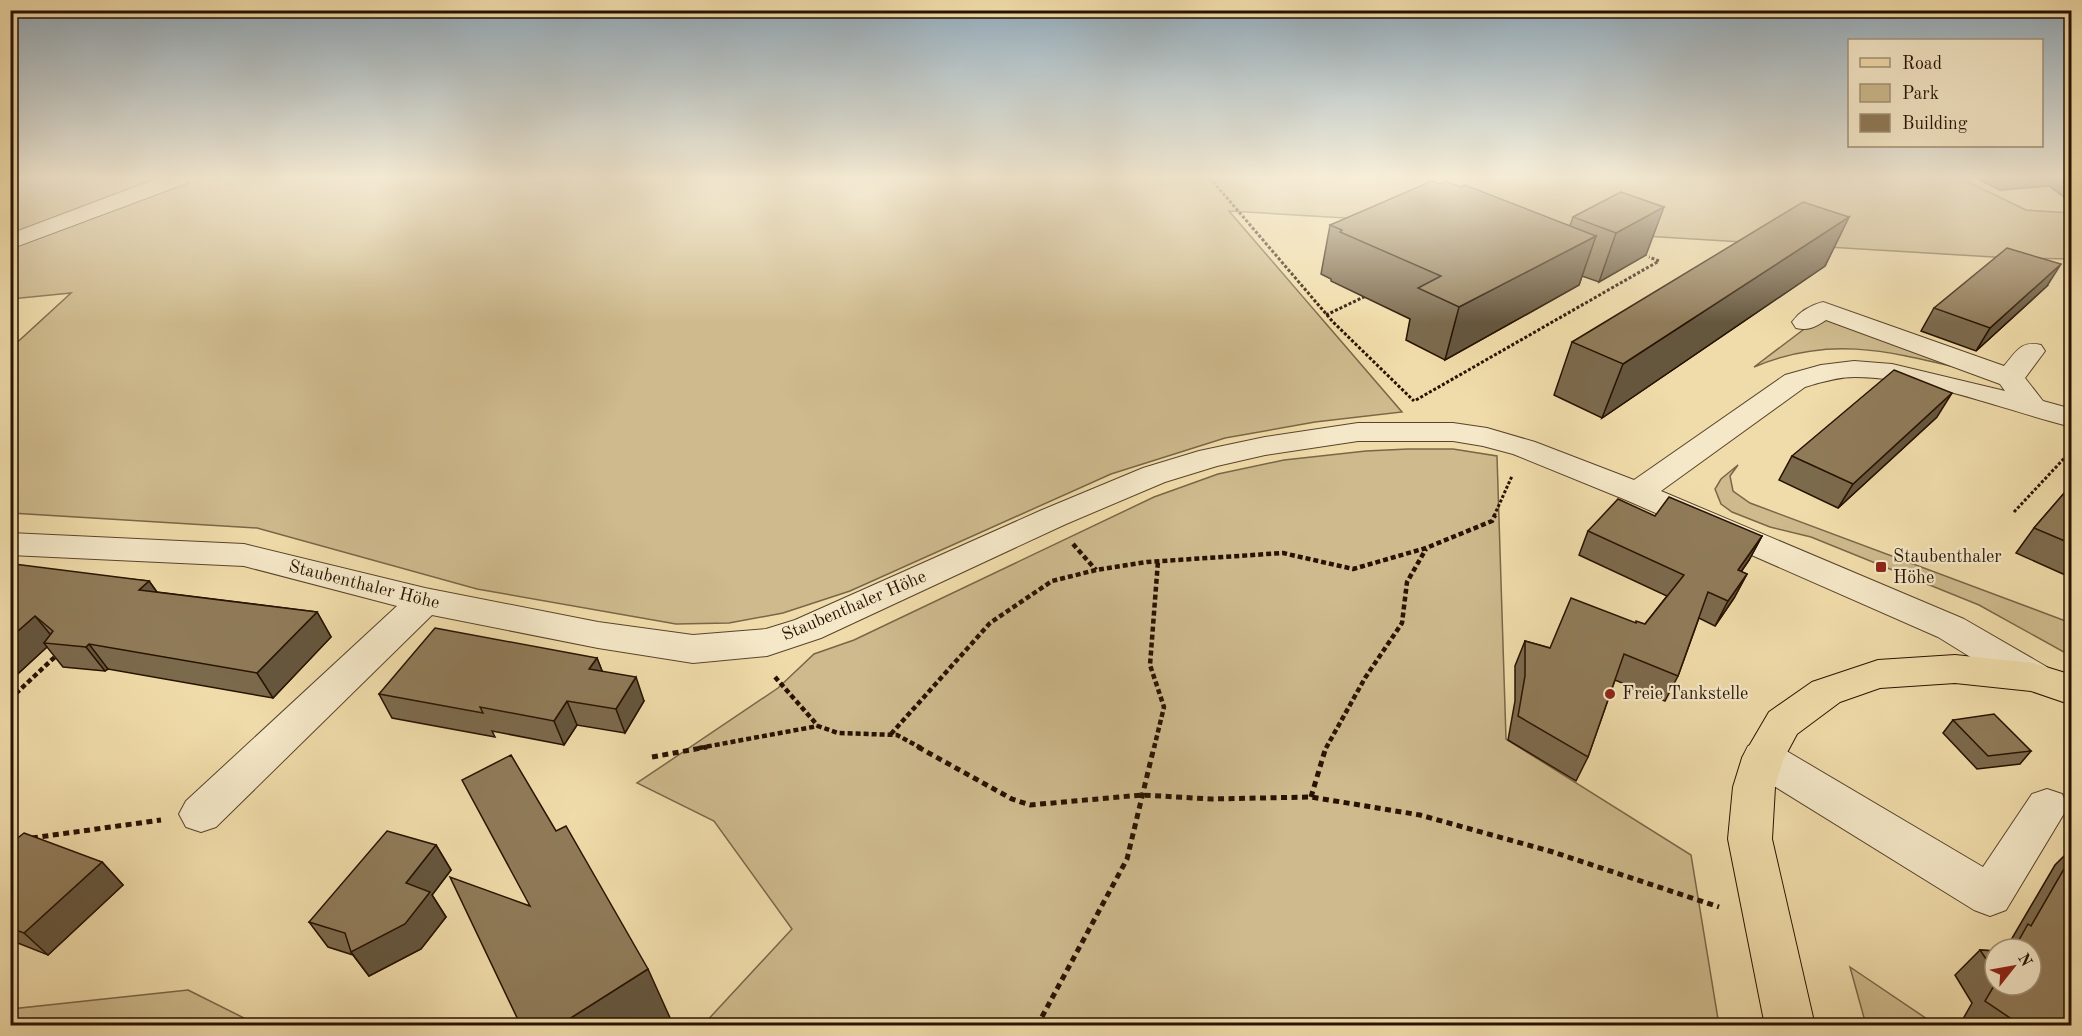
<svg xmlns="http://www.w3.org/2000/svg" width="2082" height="1036" viewBox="0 0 2082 1036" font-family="'Old Standard TT',serif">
	<rect width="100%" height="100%" fill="#f0dcaa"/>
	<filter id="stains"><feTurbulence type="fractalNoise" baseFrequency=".00333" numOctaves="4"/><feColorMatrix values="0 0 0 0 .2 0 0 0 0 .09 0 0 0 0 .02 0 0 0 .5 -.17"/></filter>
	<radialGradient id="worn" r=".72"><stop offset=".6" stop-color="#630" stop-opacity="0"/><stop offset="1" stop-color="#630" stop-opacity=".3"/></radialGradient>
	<g fill="#ceba8d" stroke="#7a6647" stroke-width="1.5">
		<polygon points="10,178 1960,178 2026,210 2071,213 2072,259 2010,258 1229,211 1402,412 1315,422 1225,438 1111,474 850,591 783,613 729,623 676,624 477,589 257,528 11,513 11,348 71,293 11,299"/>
		<path d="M1824,314L1959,368C1885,350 1827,336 1754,367Z"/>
		<polygon points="1408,449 1453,449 1497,456 1506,739 1691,855 1719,1025 703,1025 792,929 714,821 637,783 778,688 814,654 854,640 1154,497 1218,474 1284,460 1366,451"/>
		<polygon points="1738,465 1730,476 1733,491 1750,503 2071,623 2071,656 1979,605 1811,537 1770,527 1732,512 1721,504 1715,489 1721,479"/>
		<polygon points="1850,967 1936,1025 1866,1025"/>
		<polygon points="188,990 258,1025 11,1025 11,1009"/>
	</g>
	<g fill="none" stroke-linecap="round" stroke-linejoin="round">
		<g stroke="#59442b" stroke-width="2">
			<g id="minor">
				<polygon points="159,178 190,178 187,183 10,249 10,234"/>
				<path d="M1823,302L2004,366C2016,352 2021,340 2041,345L2045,351L2025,378L2043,401L2072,409V427C2004,410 1924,377 1855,377C1838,377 1821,382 1805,387L1661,491L1964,619L2047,667L2052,677L2047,687L2033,691L2019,687L1938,637L1626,500L1513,454L1483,446L1453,441H1358L1265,455L1217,466L1165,482L1066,524L821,638L767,656L693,663L598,648L432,615L216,827L201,832L186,827L179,814L186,801L397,606L244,566L10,555V533L244,544L425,588L598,622L693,635L766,629L795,620L1042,510L1143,468L1199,451L1265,437L1358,423H1453L1487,428L1535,442L1634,480L1785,375L1821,365L1854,361L1892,364L2005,391L2000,384L1826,320C1815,327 1809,331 1796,328L1792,322C1799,312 1811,305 1823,302Z"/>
				<polygon points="1763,741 1778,746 1983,867 2032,794 2047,789 2062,794 2068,807 2006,910 1990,916 1974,910 1748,770 1742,758 1748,746"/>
			</g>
		</g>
		<g stroke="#271201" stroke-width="2">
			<polygon id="major" points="1955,655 2033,663 2072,675 2072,705 2031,691 1955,683 1880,688 1840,702 1797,734 1783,760 1775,787 1772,839 1815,1026 1765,1026 1728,839 1733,787 1742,758 1769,712 1812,682 1878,660"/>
		</g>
		<g stroke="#271201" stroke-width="3" stroke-dasharray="3 2" stroke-linecap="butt">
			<polyline points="1210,178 1333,322 1414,401"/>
			<polyline points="1326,315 1368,295"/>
			<polyline points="1416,400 1659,261 1649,257"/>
			<polyline points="2014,512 2072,450"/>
			<polyline points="1494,516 1512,476"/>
		</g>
		<g stroke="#271201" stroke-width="4.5" stroke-dasharray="5 3" stroke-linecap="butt">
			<polyline points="1073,544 1096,570"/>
			<polyline points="775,677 818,726 838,733 897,735 921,748"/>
			<polyline points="10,699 58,654"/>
			<polyline points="891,734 990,623 1052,581 1096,570 1147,562 1283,553 1353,569 1426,548 1492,521 1495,515"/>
			<polyline points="699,748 818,726"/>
			<polyline points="1154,748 1164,707 1150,665 1158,561"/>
			<polyline points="1326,748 1365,678 1402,623 1407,582 1426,549"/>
		</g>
		<g stroke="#271201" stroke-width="5" stroke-dasharray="6 4.5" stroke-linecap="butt">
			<polyline points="918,747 1012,799 1030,805 1142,795 1211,799 1311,797 1420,815 1553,852 1719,907"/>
			<polyline points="652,757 707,747"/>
			<polyline points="1311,797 1326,747"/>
			<polyline points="32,838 161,820"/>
			<polyline points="10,841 19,840"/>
			<polyline points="1037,1026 1127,859 1154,747"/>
		</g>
		<use href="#minor" fill="#f5e8c8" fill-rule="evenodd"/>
		<use href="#major" fill="#f0dcaa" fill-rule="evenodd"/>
	</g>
	<g fill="#7c6a4d" stroke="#271201" stroke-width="1.5">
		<polygon points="1976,178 2072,178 2072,203 2049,186 2000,190"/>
		<polygon points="1439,184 1570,226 1573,217 1621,192 1646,255 1599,282 1582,276 1579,285 1445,360 1406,340 1410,319 1331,281 1331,279 1321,274 1330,225"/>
		<polygon points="1849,217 1825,266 1602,418 1554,395 1572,342"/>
		<polygon points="2047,286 1976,351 1921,331 1934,308"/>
		<polygon points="1937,417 1838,508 1779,480 1792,456"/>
		<polygon points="2072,484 2072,578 2016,553 2034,528"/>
		<polygon points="1655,516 1762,536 1749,560 1741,572 1747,574 1734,598 1715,626 1699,618 1678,676 1665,701 1615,680 1588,757 1576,781 1508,740 1515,701 1515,666 1525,641 1550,648 1636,623 1645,624 1667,596 1579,555 1588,531"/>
		<polygon points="10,567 149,581 157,592 317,612 331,637 273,698 108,669 105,671 63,667 47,647 10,681"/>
		<polygon points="597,658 602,671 644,701 625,733 577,725 564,745 492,731 495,737 392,718 379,694"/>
		<polygon points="1953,720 2031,751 2020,764 1977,769 1943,733"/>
		<polygon points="10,844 102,862 123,885 48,955 10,940"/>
		<polygon points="436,845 451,870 432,895 446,917 421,949 369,976 353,955 328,947 309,922"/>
		<polygon points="2072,848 2072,1026 1959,1026 1972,1003 1955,975 1980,950 1995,951 1995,985 2031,949 2002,949 2011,940 2055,865"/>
	</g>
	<g fill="#65563e" stroke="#271201" stroke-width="1.5">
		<polygon points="1664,207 1646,255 1599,282 1616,233"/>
		<polygon points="1849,217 1825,266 1602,418 1623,364"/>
		<polygon points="1596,236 1579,285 1445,360 1459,307"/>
		<polygon points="2061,264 2047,286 1976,351 1990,328"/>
		<polygon points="1952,393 1937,417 1838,508 1853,484"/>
		<polygon points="1762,536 1749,560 1725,595 1738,570"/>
		<polygon points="1747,574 1734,598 1715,626 1728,601"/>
		<polygon points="149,581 166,605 139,590"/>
		<polygon points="317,612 331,637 273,698 257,673"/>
		<polygon points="35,616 55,640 44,643 47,647 10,681 10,638"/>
		<polygon points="89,644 108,669 105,671 86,647"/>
		<polygon points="597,658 606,681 589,669"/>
		<polygon points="636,677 644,701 625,733 616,709"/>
		<polygon points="567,701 577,725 564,745 554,721"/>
		<polygon points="436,845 451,870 432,895 446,917 421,949 369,976 351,952"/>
		<polygon points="102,862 123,885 48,955 24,933"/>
		<polygon points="648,969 671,1020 663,1026 558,1026"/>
	</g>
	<g fill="#907b59" stroke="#271201" stroke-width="1.5">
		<polygon points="1432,181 1439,184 1445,181 1461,187 1465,185 1596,236 1459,307 1418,288 1441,276 1340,232 1342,230 1330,225"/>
		<polygon points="1621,192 1664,207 1616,233 1573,217"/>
		<polygon points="1803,202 1849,217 1623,364 1572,342"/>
		<polygon points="2007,248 2061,264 1990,328 1934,308"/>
		<polygon points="1894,370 1952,393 1853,484 1792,456"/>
		<polygon points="2072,484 2072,544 2034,528"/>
		<polygon points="1669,497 1762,536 1738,570 1747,574 1728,601 1708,592 1678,676 1624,654 1588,757 1518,716 1525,676 1525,641 1550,648 1571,598 1636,623 1636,621 1645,624 1684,575 1588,531 1618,499 1655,516"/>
		<polygon points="14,564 149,581 139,590 317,612 257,673 89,644 86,647 44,643 53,631 35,616 10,638 10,567"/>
		<polygon points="435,628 597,658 589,669 636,677 616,709 567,701 554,721 480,707 483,713 379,694"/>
		<polygon points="1994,714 2031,751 1988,756 1953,720"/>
		<polygon points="511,755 556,831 566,826 648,969 558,1026 521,1026 450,877 530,906 462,780"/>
		<polygon points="387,831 436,845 406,883 430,892 405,924 351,952 345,933 309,922"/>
		<polygon points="24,833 102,862 24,933 10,928 10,844"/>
		<polygon points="2072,855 2072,1026 2022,1026 1985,1001 1995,984 1995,985 2031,985 2031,949 2014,949 2028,924 2031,926"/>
		<polygon points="1980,950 1995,951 1995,972"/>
	</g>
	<linearGradient id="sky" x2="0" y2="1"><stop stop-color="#90a8b8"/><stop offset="0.55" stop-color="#f8efd9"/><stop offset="1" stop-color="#f8efd9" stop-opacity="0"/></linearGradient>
	<rect width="2082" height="323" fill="url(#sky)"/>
	<g fill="#8f2418" stroke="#f5e8c8" stroke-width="2">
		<rect x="1875" y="561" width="12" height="12" rx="3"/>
		<circle cx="1610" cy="694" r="6"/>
	</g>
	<g text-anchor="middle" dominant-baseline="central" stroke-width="4.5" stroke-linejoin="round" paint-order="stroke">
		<g font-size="18" fill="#271201" stroke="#f5e8c8" text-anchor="start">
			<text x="1893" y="557">Staubenthaler<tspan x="1893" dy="21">Höhe</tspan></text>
			<text x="1622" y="694">Freie Tankstelle</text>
		</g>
		<g font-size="18" fill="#271201" stroke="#f5e8c8">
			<text transform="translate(364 585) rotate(14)">Staubenthaler Höhe</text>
			<text transform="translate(854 606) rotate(-23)">Staubenthaler Höhe</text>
		</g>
	</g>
	<rect width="2082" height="1036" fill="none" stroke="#f0dcaa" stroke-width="36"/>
	<rect x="12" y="12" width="2058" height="1012" fill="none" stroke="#271201" stroke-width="3"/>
	<rect x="18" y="18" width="2046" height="1000" fill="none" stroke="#271201" stroke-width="1.5"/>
	<rect x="1848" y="39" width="195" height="108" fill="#f5e8c8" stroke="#a39278" stroke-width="1.5"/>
	<rect x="1860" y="58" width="30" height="9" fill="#f0dcaa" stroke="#a39278" stroke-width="1.5"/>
	<text x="1902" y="69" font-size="18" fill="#271201">Road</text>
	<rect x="1860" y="84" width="30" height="18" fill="#ceba8d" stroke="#a39278" stroke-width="1.5"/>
	<text x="1902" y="99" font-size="18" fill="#271201">Park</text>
	<rect x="1860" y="114" width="30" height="18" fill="#907b59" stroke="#a39278" stroke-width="1.5"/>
	<text x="1902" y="129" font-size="18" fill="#271201">Building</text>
	<g transform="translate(2013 967) rotate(59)"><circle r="28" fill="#f5e8c8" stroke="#a39278" stroke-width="1.5"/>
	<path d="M0-4.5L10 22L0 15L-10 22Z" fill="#8f2418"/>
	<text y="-9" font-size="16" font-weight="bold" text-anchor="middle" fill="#271201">N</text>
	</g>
	<rect width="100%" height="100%" filter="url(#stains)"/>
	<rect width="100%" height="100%" fill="url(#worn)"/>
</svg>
